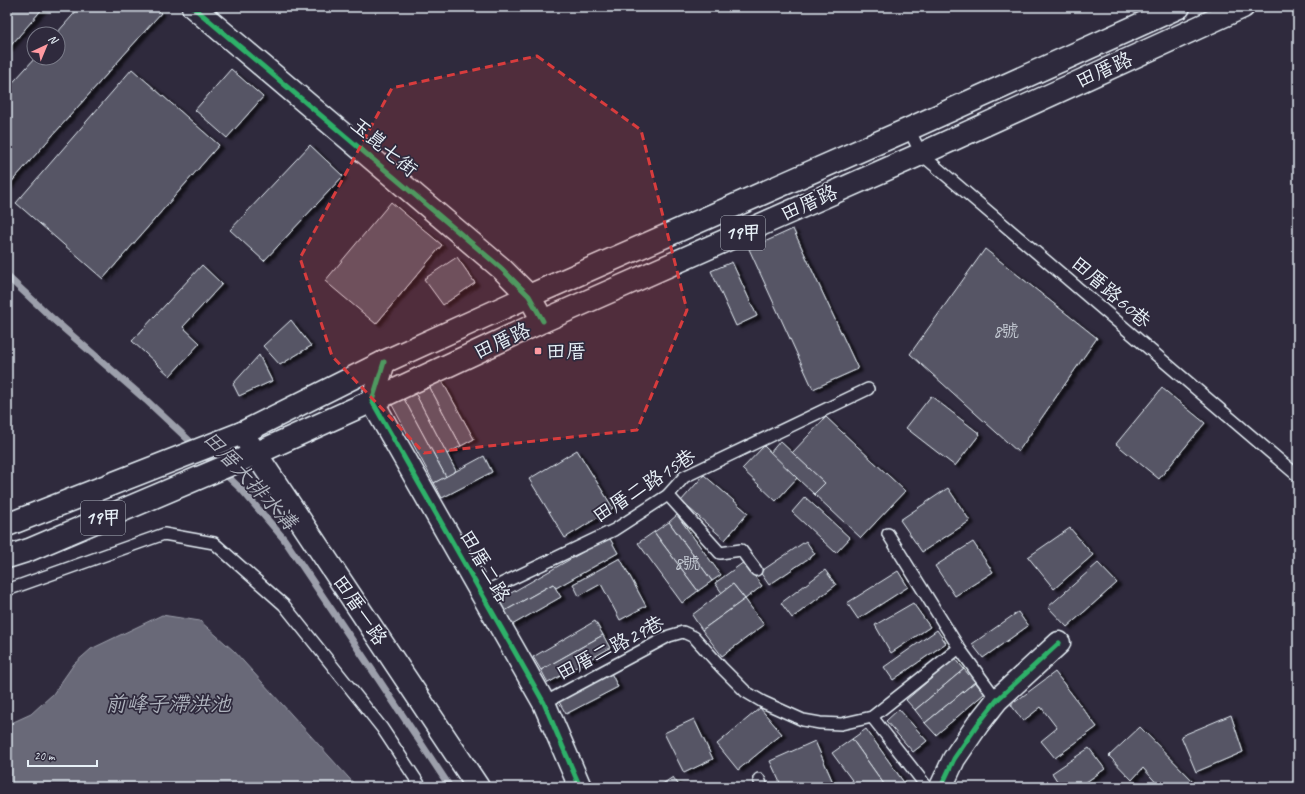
<svg xmlns="http://www.w3.org/2000/svg" width="1305" height="794" viewBox="0 0 1305 794" font-family="Caveat,'LXGW WenKai TC',sans-serif">
	<defs>
		<filter id="shadow"><feDropShadow dx="4.5" dy="2.5" stdDeviation="1" flood-color="#0009"/></filter>
	</defs>
	<rect width="100%" height="100%" fill="#2f2a3d"/>
	<filter id="ink" filterUnits="userSpaceOnUse"><feTurbulence type="fractalNoise" baseFrequency=".025" numOctaves="2"/><feDisplacementMap in="SourceGraphic" scale="8" xChannelSelector="R" yChannelSelector="G"/><feConvolveMatrix kernelMatrix="1 2 1 2 8 2 1 2 1" color-interpolation-filters="sRGB"/></filter>
	<g filter="url(#ink)">
		<polygon fill="#696978" stroke="#9c9fab" points="162,615 200,621 234,651 357,787 7,787 7,725 31,714 53,694 74,664 91,649"/>
		<g fill="none" stroke-linecap="round" stroke-linejoin="round">
			<polyline stroke="#9c9fab" stroke-width="7" points="7,276 53,319 146,400 242,490 284,539 379,680 450,787"/>
		</g>
		<g fill="#575565" stroke="#e8f1f8" filter="url(#shadow)">
			<polygon points="7,7 44,7 7,50"/>
			<polygon points="80,7 155,7 161,13 7,187 7,89 35,58 58,58 58,34 56,34"/>
			<polygon points="132,69 219,145 103,279 16,203"/>
			<polygon points="231,69 263,97 227,138 195,110"/>
			<polygon points="310,145 343,176 264,261 230,230"/>
			<polygon points="391,202 442,245 376,324 325,281"/>
			<polygon points="793,229 858,369 813,389 749,249"/>
			<polygon points="985,249 1097,338 1018,452 910,354"/>
			<polygon points="457,257 475,283 443,305 424,279"/>
			<polygon points="732,262 757,316 736,326 711,271"/>
			<polygon points="202,265 222,284 183,327 200,343 170,376 132,341"/>
			<polygon points="291,320 311,346 280,365 263,346"/>
			<polygon points="259,355 272,381 239,396 233,384"/>
			<polygon points="440,377 474,439 461,446 428,384"/>
			<polygon points="428,384 461,446 447,454 414,391"/>
			<polygon points="1162,388 1205,423 1159,479 1116,444"/>
			<polygon points="414,391 456,471 446,477 403,397"/>
			<polygon points="931,396 980,434 955,466 906,428"/>
			<polygon points="403,397 446,477 434,483 391,403"/>
			<polygon points="826,417 905,491 861,538 814,494 825,483 792,453"/>
			<polygon points="780,441 825,483 814,494 770,453"/>
			<polygon points="764,446 797,478 776,501 742,469"/>
			<polygon points="577,450 613,508 565,538 529,479"/>
			<polygon points="484,456 492,472 442,498 434,483"/>
			<polygon points="704,475 748,513 725,540 681,501"/>
			<polygon points="948,488 970,521 922,552 900,520"/>
			<polygon points="805,497 850,538 836,553 792,512"/>
			<polygon points="677,515 721,575 712,581 669,522"/>
			<polygon points="669,522 712,581 698,591 654,532"/>
			<polygon points="1070,528 1093,555 1054,589 1028,557"/>
			<polygon points="654,532 698,591 682,603 638,543"/>
			<polygon points="609,537 618,553 556,588 553,584 503,612 497,601"/>
			<polygon points="806,541 815,554 769,585 760,572"/>
			<polygon points="973,542 993,572 955,596 935,566"/>
			<polygon points="620,558 646,606 620,620 601,584 579,596 573,584"/>
			<polygon points="744,562 762,586 745,599 733,584 722,593 715,583"/>
			<polygon points="1098,563 1117,583 1067,627 1048,607"/>
			<polygon points="825,570 836,585 792,618 781,603"/>
			<polygon points="898,571 908,587 858,619 847,603"/>
			<polygon points="553,584 561,597 512,625 503,612"/>
			<polygon points="733,584 745,599 702,630 692,615"/>
			<polygon points="745,599 764,625 722,656 702,630"/>
			<polygon points="913,603 930,627 891,653 875,625"/>
			<polygon points="1018,612 1028,626 983,658 972,644"/>
			<polygon points="595,621 603,635 541,670 533,657"/>
			<polygon points="937,630 946,643 893,680 884,667"/>
			<polygon points="603,635 610,648 548,683 541,670"/>
			<polygon points="955,658 964,669 915,710 906,700"/>
			<polygon points="964,669 975,682 925,723 915,710"/>
			<polygon points="1055,672 1097,727 1055,758 1041,741 1057,728 1041,707 1023,721 1011,705"/>
			<polygon points="611,673 618,687 566,714 558,700"/>
			<polygon points="975,682 985,693 936,735 925,723"/>
			<polygon points="760,708 782,734 738,770 717,744"/>
			<polygon points="899,709 927,741 913,752 886,721"/>
			<polygon points="1231,715 1243,752 1196,772 1181,736"/>
			<polygon points="694,719 713,759 684,773 664,733"/>
			<polygon points="1140,727 1193,781 1187,787 1160,787 1143,768 1132,780 1109,756"/>
			<polygon points="866,729 905,784 900,787 886,787 852,739"/>
			<polygon points="852,739 886,787 857,787 832,753"/>
			<polygon points="815,741 835,787 782,787 770,761"/>
			<polygon points="1089,748 1105,769 1079,787 1061,787 1052,773"/>
			<polygon points="673,777 680,787 658,787"/>
		</g>
		<g fill="none" stroke-linecap="round" stroke-linejoin="round">
			<g stroke="#e8f1f8" stroke-width="14">
				<g id="lane">
					<polyline points="909,129 921,154 1298,476"/>
					<polyline points="668,495 720,553 741,550 756,570"/>
					<polyline points="7,590 164,534 214,543 284,605 382,728 421,787"/>
					<polyline points="482,593 614,530 668,495 684,477 868,389"/>
					<polyline points="959,648 997,700"/>
					<polyline points="544,703 669,636 683,632 694,637 722,668 746,692 763,702 803,720 820,723 841,724 872,717 959,648 888,534"/>
					<polyline points="872,717 927,787"/>
					<polyline points="759,779 762,787"/>
				</g>
			</g>
			<g stroke="#e8f1f8" stroke-width="25">
				<g id="street">
					<polyline points="193,7 501,268 529,296 543,321"/>
					<polyline points="384,362 372,401 544,703 580,787"/>
					<polyline points="242,433 478,787"/>
					<polyline points="941,787 954,759 978,724 997,700 1059,643"/>
				</g>
			</g>
			<g stroke="#e8f1f8" stroke-width="25">
				<g id="primary">
					<polyline points="7,525 242,433 384,362 529,296 909,129 1179,7"/>
					<polyline points="7,557 29,550 255,454 372,401 543,321 921,154 1243,7"/>
				</g>
			</g>
			<use href="#lane" stroke="#2f2a3d" stroke-width="11"/>
			<use href="#street" stroke="#2f2a3d" stroke-width="22"/>
			<use href="#primary" stroke="#2f2a3d" stroke-width="22"/>
			<g stroke="#2f2a3d" stroke-width="8">
				<g id="cycleway">
					<polyline points="193,7 501,268 529,296 543,321"/>
					<polyline points="384,362 372,401 544,703 580,787"/>
					<polyline points="941,787 954,759 978,724 997,700 1059,643"/>
				</g>
			</g>
			<use href="#cycleway" stroke="#2db169" stroke-width="5"/>
		</g>
	</g>
	<path fill="#d83c3d" fill-opacity="0.2" stroke="#d83c3d" stroke-width="3" stroke-dasharray="8 5" stroke-linejoin="round" d="M537,56L641,130L687,310L637,430L424,453L332,356L300,258L392,88Z"/>
	<rect fill="#ff9aa2" stroke="#2f2a3d" stroke-width="1.5" x="534" y="347" width="8" height="8" rx="2"/>
	<g text-anchor="middle" dominant-baseline="central" stroke-width="3.5" stroke-linejoin="round" paint-order="stroke">
		<g font-size="18" fill="#c4cad3">
			<text x="1006" y="331">8號</text>
			<text x="687" y="563">8號</text>
		</g>
		<g fill="#2f2a3d" stroke="#b0b5c0" stroke-width="1">
			<rect x="721" y="216" width="44" height="34" rx="3"/>
			<rect x="81" y="501" width="44" height="34" rx="3"/>
		</g>
		<g font-size="19" font-weight="bold" fill="#e8f1f8">
			<text x="743" y="233">19甲</text>
			<text x="103" y="518">19甲</text>
		</g>
		<g font-size="20" fill="#e8f1f8" stroke="#2f2a3d">
			<text transform="translate(1104 70) rotate(-24)">田厝路</text>
			<text transform="translate(384 147) rotate(40)">玉崑七街</text>
			<text transform="translate(809 203) rotate(-24)">田厝路</text>
			<text transform="translate(1111 292) rotate(41)">田厝路60巷</text>
			<text transform="translate(502 341) rotate(-25)">田厝路</text>
			<text transform="translate(644 486) rotate(-33)">田厝二路15巷</text>
			<text transform="translate(485 566) rotate(60)">田厝二路</text>
			<text transform="translate(360 610) rotate(56)">田厝一路</text>
			<text transform="translate(610 648) rotate(-27)">田厝二路29巷</text>
		</g>
		<g font-size="20" fill="#e8f1f8" stroke="#2f2a3d" text-anchor="start">
			<text x="546" y="351">田厝</text>
		</g>
		<g font-size="21" font-style="italic" fill="#afb4be" stroke="#2f2a3d">
			<text transform="translate(250 480) rotate(47)">田厝大排水溝</text>
			<text x="168" y="704">前峰子滯洪池</text>
		</g>
	</g>
	<rect width="1305" height="794" fill="none" stroke="#2f2a3d" stroke-width="24"/>
	<rect x="12" y="12" width="1281" height="770" fill="none" stroke="#e8f1f8" stroke-width="1.5" filter="url(#ink)"/>
	<g transform="translate(46 46) rotate(44)"><circle r="19" fill="#2f2a3d" stroke="#797a88"/>
	<path d="M0-3L7 15L0 10L-7 15Z" fill="#ff9aa2"/>
	<text y="-6" font-size="11" font-weight="bold" text-anchor="middle" fill="#e8f1f8">N</text>
	</g>
	<path d="M28 760v6h69v-6" fill="none" stroke="#e8f1f8" stroke-width="2"/>
	<text x="34" y="760" font-size="12" fill="#e8f1f8" stroke="#2f2a3d" stroke-width="3" paint-order="stroke">20 m</text>
</svg>
